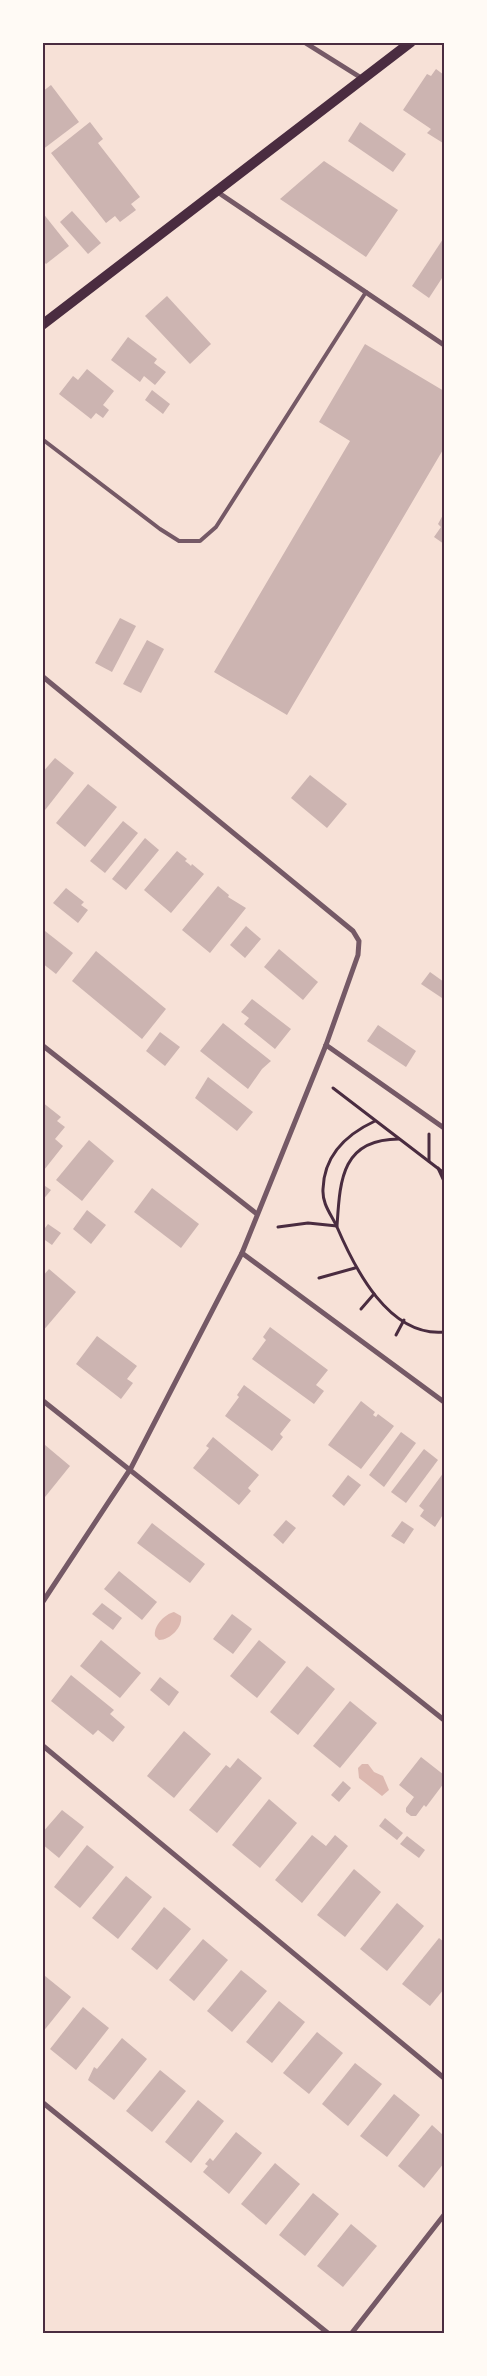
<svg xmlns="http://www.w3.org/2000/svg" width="487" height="2376" viewBox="0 0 487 2376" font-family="Montserrat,sans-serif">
	<rect width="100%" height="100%" fill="#f7e1d7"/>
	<g fill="#dcb8b0">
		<path d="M174,1612L181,1616C183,1627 170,1640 159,1640L155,1636C153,1626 165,1614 174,1612Z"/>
		<polygon points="362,1764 368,1764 374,1772 383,1776 389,1790 382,1796 359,1778 358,1768"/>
	</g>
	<g fill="#ccb4b1">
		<polygon points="436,69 444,75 443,143 427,133 431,129 403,110 427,74 431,76"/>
		<polygon points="51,85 79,122 42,150 42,92"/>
		<polygon points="90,122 103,139 98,143 140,197 131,204 136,210 120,222 115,216 106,223 51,153"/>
		<polygon points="360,122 406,154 393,172 348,141"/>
		<polygon points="324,161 398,210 366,257 280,199"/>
		<polygon points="72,211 101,243 88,254 60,222"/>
		<polygon points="42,212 69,246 46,264 42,260"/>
		<polygon points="443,239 444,275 429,298 412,286"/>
		<polygon points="167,296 211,344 190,364 145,316"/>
		<polygon points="128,337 157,359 154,363 166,372 155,385 144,376 140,382 111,360"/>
		<polygon points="365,344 444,391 444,448 287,715 214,672 350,441 319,422"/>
		<polygon points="87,369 114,391 103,405 109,410 103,418 96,413 91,419 59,394 73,376 78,380"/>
		<polygon points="152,390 170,404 163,414 145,400"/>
		<polygon points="444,513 444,544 434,537 441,527 438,524"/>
		<polygon points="120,618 136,626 112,672 95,663"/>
		<polygon points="147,640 164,649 141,693 123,684"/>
		<polygon points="55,758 74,773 42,814 42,773"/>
		<polygon points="310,775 347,804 327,828 291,798"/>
		<polygon points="88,784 117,807 85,847 56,823"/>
		<polygon points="123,821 138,833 105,873 90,861"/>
		<polygon points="145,838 159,850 126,890 112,879"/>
		<polygon points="177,851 187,859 185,861 189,864 191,866 192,864 204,874 171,913 144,890"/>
		<polygon points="218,886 229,895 228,897 246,908 210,953 182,930"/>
		<polygon points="66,888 84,902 81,905 88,910 78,923 53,903"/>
		<polygon points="246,926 261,939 245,958 230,945"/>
		<polygon points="45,931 73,953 56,974 42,963 42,934"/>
		<polygon points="279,949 318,982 303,1000 264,967"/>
		<polygon points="96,951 166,1009 142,1039 72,981"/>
		<polygon points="430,972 444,982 444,994 442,998 421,984"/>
		<polygon points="252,999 291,1029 275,1049 244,1024 249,1018 241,1012"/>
		<polygon points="223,1023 271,1061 262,1069 248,1089 200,1051"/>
		<polygon points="378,1025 416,1051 406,1067 367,1041"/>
		<polygon points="160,1032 180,1047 165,1066 146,1051"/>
		<polygon points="208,1077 253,1112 237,1131 195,1098"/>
		<polygon points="42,1102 61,1117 57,1121 65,1127 55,1139 63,1146 44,1170"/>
		<polygon points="89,1140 114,1161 82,1201 56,1180"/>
		<polygon points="42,1184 51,1190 42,1201"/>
		<polygon points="152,1188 199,1224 181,1248 134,1212"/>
		<polygon points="87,1210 106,1225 91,1244 73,1229"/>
		<polygon points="48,1224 61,1233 52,1245 42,1238 42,1232"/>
		<polygon points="49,1269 76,1292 42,1332 42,1277"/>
		<polygon points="270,1327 328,1370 316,1385 324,1391 314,1404 252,1359 266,1340 263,1337"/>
		<polygon points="97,1336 137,1366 127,1379 133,1383 121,1399 76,1364"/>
		<polygon points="244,1385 291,1420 280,1434 283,1437 272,1451 225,1416 239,1397 237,1395"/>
		<polygon points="361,1401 375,1412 373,1415 376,1417 378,1414 394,1426 361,1469 328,1445"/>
		<polygon points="401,1432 416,1443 384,1487 369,1475"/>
		<polygon points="213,1437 259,1475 248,1488 251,1491 239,1505 193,1468 209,1448 206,1446"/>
		<polygon points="45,1445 70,1466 45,1497 42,1495 42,1448"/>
		<polygon points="424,1449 438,1460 406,1503 391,1492"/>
		<polygon points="444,1472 444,1513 435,1527 420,1516 424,1510 419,1506"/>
		<polygon points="348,1475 361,1485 344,1506 332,1496"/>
		<polygon points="286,1520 296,1528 283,1544 273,1535"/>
		<polygon points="402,1521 414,1529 404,1544 391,1536"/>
		<polygon points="152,1523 205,1564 190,1583 137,1543"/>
		<polygon points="119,1571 157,1602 142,1620 104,1589"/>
		<polygon points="102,1603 122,1618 113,1630 92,1614"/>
		<polygon points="232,1614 252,1629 233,1654 213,1639"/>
		<polygon points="101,1640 141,1673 120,1698 80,1666"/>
		<polygon points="259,1640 286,1662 257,1698 230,1676"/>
		<polygon points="307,1666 335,1689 298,1735 270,1712"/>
		<polygon points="71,1675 114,1710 110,1714 125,1727 113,1742 98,1730 93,1735 51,1701"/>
		<polygon points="160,1677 179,1692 169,1706 150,1690"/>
		<polygon points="350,1701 377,1723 340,1768 313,1746"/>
		<polygon points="184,1731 211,1754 174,1798 147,1776"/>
		<polygon points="421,1757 444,1775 444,1783 426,1807 424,1805 416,1816 411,1816 406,1812 406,1808 414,1797 399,1785"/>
		<polygon points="238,1758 262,1778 217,1833 189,1810 226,1765 230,1768"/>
		<polygon points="343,1781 351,1788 339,1802 331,1795"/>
		<polygon points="269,1799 297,1823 260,1868 232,1845"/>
		<polygon points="62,1810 84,1827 59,1858 42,1844 42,1833"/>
		<polygon points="385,1818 403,1833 397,1840 379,1826"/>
		<polygon points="312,1835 326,1846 335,1835 348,1846 302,1903 275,1880"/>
		<polygon points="407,1836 425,1850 419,1858 400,1844"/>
		<polygon points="87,1845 114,1867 80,1908 54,1887"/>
		<polygon points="354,1869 381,1892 345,1937 317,1915"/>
		<polygon points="126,1876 152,1897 118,1939 92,1918"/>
		<polygon points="397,1903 424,1926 387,1971 360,1949"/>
		<polygon points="164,1907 191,1929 157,1970 131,1949"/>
		<polygon points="439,1938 444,1942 444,1989 430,2006 402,1984"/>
		<polygon points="203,1939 228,1960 194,2001 169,1980"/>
		<polygon points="241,1970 267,1991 232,2032 207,2011"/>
		<polygon points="45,1976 71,1997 42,2033 42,1979"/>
		<polygon points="279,2001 305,2022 272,2063 246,2042"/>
		<polygon points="83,2007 109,2028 76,2070 50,2049"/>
		<polygon points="317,2032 343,2053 309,2094 283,2073"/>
		<polygon points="122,2038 147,2059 114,2100 88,2080 94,2067 97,2069"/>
		<polygon points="355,2063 382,2084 348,2126 322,2104"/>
		<polygon points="160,2070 186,2091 152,2132 126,2111"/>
		<polygon points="394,2094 420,2115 387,2157 360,2136"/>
		<polygon points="198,2100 224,2121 191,2163 165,2142"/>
		<polygon points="432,2125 444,2136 444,2163 424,2188 398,2166"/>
		<polygon points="236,2132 262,2153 229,2194 203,2172 208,2166 205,2164 210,2158 213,2161"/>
		<polygon points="275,2163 300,2184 266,2225 241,2204"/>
		<polygon points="313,2193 339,2214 305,2256 279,2235"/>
		<polygon points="351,2224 377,2246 343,2287 317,2266"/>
	</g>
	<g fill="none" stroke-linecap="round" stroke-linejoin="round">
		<g stroke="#4a2c40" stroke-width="3">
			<polyline points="333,1088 444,1173"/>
			<path d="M375,1121C347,1134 324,1155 323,1189C322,1204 331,1214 337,1227C355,1269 389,1337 444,1332"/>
			<polyline points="429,1134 429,1161"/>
			<polyline points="438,1168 444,1181"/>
			<path d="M278,1227L308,1223L337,1226C340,1181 341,1139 399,1139"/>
			<polyline points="319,1278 355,1268"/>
			<polyline points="361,1309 374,1294"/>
			<polyline points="396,1335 404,1320"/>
		</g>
		<polyline stroke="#755966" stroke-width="4" points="42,439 160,529 179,541 200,541 216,527 366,292"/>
		<g stroke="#755966" stroke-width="5">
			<polyline points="304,42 363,79"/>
			<polyline points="216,191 444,345"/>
			<polyline points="42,676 353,931 359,941 358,955 326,1045 242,1253 131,1468 42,1603"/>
			<polyline points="42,1045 257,1214"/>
			<polyline points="326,1045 444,1128"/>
			<polyline points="242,1253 444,1402"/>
			<polyline points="42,1400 444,1720"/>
			<polyline points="42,1745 444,2078"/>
			<polyline points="42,2102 329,2334"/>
			<polyline points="351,2334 444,2215"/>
		</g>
		<polyline stroke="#4a2c40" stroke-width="10" points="42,325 411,42"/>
	</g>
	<rect width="487" height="2376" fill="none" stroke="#fffaf5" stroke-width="88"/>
	<rect x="44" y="44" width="399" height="2288" fill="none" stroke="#4a2c40" stroke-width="2"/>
</svg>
